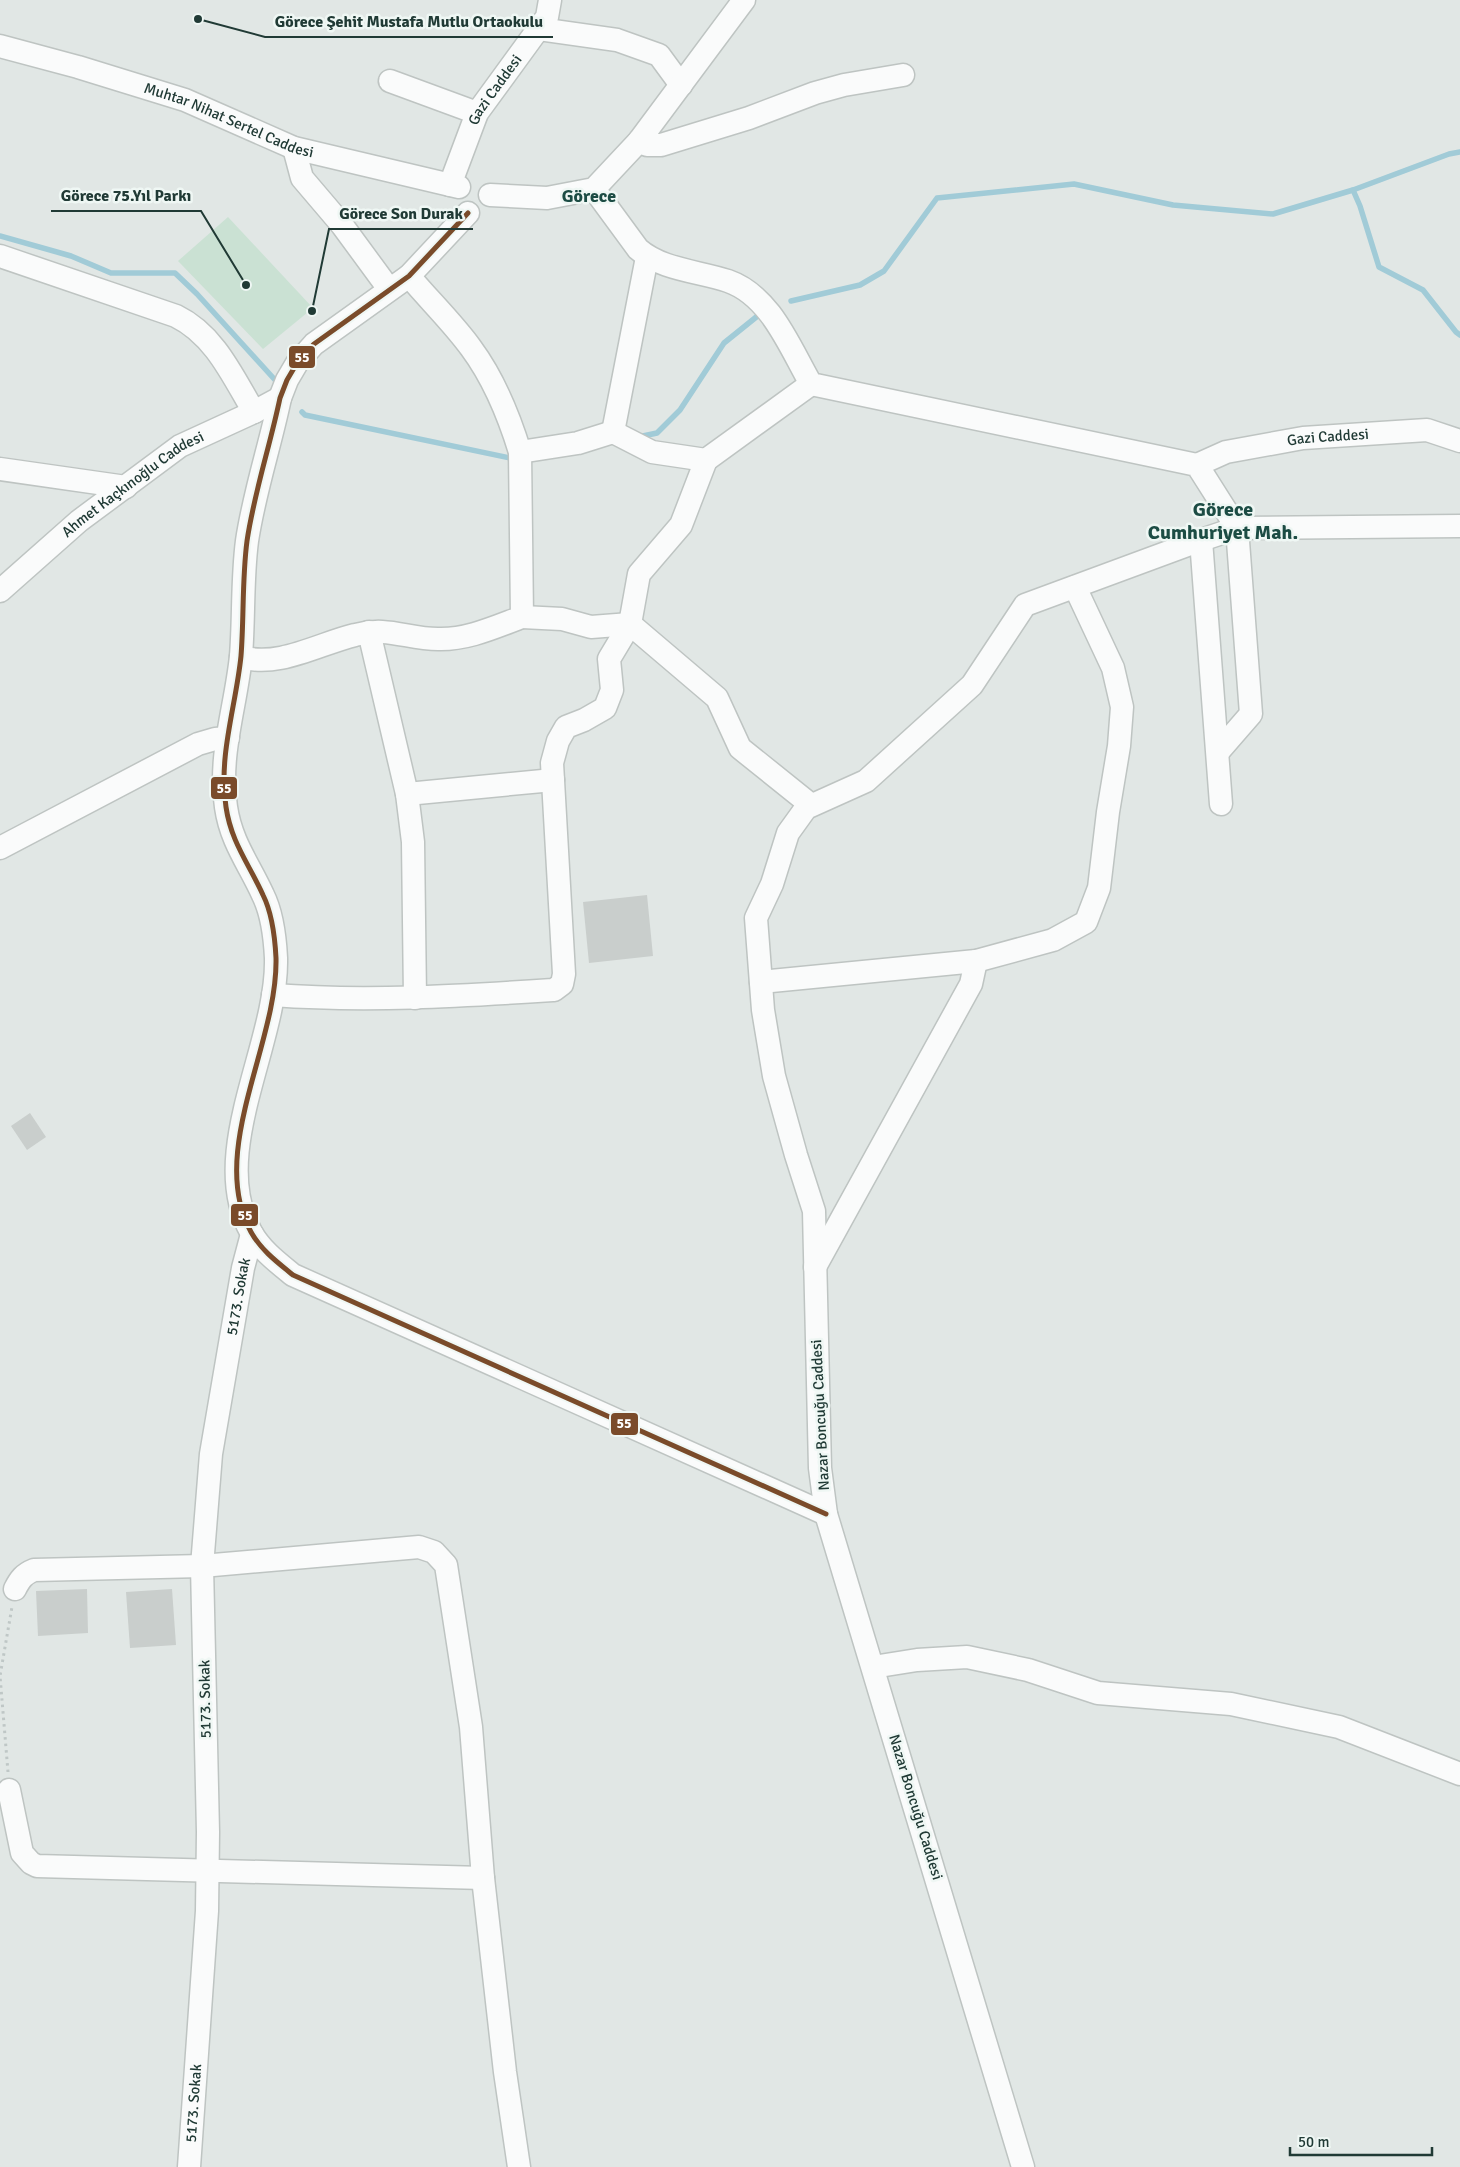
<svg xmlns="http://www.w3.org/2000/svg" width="1460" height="2167" viewBox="0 0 1460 2167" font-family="Signika,sans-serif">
	<rect width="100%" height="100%" fill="#e1e7e5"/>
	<polygon fill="#cae1d3" points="228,217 313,308 263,349 178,261"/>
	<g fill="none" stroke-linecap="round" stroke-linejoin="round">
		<g stroke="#a1cbd7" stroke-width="5.5">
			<polyline points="1353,190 1360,206 1379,267 1423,290 1456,332 1460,335"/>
			<polyline points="0,236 71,256 111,273 175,273 197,294 276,381"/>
			<polyline points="791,301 860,285 884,271 937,198 1074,184 1173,205 1273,214 1353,190 1449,154 1460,152"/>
			<polyline points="302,412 305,415 515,459"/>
			<polyline points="638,437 657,433 680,410 724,343 760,314"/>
		</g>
	</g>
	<g fill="#c9cecc">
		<polygon points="647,895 653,956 589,963 583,902"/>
		<polygon points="30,1113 46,1137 27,1150 11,1126"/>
		<polygon points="87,1589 88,1633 38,1636 36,1591"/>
		<polygon points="172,1589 176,1645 130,1648 126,1592"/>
	</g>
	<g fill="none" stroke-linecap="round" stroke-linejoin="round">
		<g stroke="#bec4c2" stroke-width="25">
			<g id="minor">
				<polyline points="539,29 617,40 659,55 681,85"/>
				<path id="s1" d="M0,46L78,67L185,100L294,148L459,187"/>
				<polyline points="390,81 477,113"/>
				<polyline points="639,141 647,145 661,145 749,118 815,93 844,85 903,75"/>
				<polyline points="294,148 302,178 342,225 389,289"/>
				<path id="s2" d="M450,185L477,113L547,17L550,0"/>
				<path d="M594,189L638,249C662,270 698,271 728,281C771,296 790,348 811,384L1197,465L1237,528L1251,714L1218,752"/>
				<polyline points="490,195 547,198 594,189 639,141 744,0"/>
				<path d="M468,213L409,276L314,344L297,363L287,380L280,398C270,446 254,493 247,541C242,579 244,618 241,656C236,706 218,756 226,807C231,842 249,864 263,895C272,913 275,938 276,958C278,1044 207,1152 251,1232C261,1250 277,1262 293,1275L826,1514"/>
				<path d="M0,256L176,316C215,335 233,377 254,412"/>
				<polyline points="613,432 647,257"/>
				<polyline points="520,452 578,443 613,432 652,452 706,460 811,384"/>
				<path id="s3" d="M1197,465L1226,452L1303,438L1427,430L1460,441"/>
				<polyline points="0,469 126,487"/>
				<polyline points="1201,540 1221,804"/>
				<path id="s4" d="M0,591L79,521L180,446L254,412L280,398"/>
				<polyline points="522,617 562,619 591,627 630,624 717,698 740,748 811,805"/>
				<polyline points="369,632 407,794 413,842 415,998"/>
				<path d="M241,657C279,668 318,644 355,635C388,626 407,639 438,639C467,640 495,627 522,617L520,452C509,416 494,379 471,348C453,323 429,300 409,276"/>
				<polyline points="407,794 553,780"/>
				<polyline points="0,848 198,744 215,739 228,738"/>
				<polyline points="761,982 976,961 1053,940 1086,922 1099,888 1108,812 1119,746 1122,707 1113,668 1075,587"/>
				<path d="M273,995C367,1002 460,996 554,990L562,984L564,974L552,763L558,741L566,727L584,720L605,708L612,690L609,659L630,624L639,574L681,525L706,460"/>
				<polyline points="815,1267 971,984 976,961"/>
				<path d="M15,1589C20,1579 24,1574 34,1570L202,1566L419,1547L434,1552L446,1565L471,1727L483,1878L505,2072L519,2167"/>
				<polyline points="873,1667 917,1660 967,1657 1028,1670 1098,1693 1231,1704 1339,1727 1460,1774"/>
				<polyline points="9,1790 22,1853 31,1863 37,1866 483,1878"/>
				<path id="s5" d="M189,2167L207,1911L208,1832L202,1566L211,1454L243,1268L252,1234"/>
				<polyline points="1023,2167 826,1514 820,1468 814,1211 796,1155 774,1076 763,1010 756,918 772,884 788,833 806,808 866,781 972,685 1025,605 1201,540 1237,528 1460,526"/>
			</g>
		</g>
		<polyline stroke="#bfc7c6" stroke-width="3" stroke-dasharray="2.5 4" stroke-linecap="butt" points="8,1772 0,1676 12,1607"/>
		<use href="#minor" stroke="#fafbfb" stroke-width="22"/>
		<g stroke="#eff7f4" stroke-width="9">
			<path id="bus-1" d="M468,213L409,276L314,344L297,363L287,380L280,398C270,446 254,493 247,541C242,579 244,618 241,656C236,706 218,756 226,807C231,842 249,864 263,895C272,913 275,938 276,958C278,1044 207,1152 251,1232C261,1250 277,1262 293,1275L826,1514"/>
		</g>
		<use href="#bus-1" stroke="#7a4b2a" stroke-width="5"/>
	</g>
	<g text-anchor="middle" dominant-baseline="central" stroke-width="5" stroke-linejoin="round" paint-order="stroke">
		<g font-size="15" fill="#203a35" stroke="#eff7f4">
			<text stroke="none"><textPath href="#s2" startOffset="106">Gazi Caddesi</textPath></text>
			<text stroke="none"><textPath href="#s1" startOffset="241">Muhtar Nihat Sertel Caddesi</textPath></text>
			<text stroke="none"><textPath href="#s3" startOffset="135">Gazi Caddesi</textPath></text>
			<text stroke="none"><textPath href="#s4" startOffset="171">Ahmet Kaçkınoğlu Caddesi</textPath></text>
			<text stroke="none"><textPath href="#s5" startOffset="874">5173. Sokak</textPath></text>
			<text transform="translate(820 1415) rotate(-93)">Nazar Boncuğu Caddesi</text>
			<text transform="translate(205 1699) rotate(-91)">5173. Sokak</text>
			<text transform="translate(916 1807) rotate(73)">Nazar Boncuğu Caddesi</text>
			<text stroke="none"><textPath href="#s5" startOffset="64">5173. Sokak</textPath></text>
		</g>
		<g font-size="18" font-weight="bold" fill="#1c4c44" stroke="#eff7f4">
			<text x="589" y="196">Görece</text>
		</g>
		<g font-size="20" font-weight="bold" fill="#1c4c44" stroke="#eff7f4">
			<text x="1223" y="509">Görece<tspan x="1223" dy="23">Cumhuriyet Mah.</tspan></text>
		</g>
	</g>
	<path fill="none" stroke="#203a35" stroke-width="2" d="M198 19L265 37H553M246 285L201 211H51M312 311L329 229H473"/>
	<g fill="#203a35" stroke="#eff7f4" stroke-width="2">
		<circle cx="198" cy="19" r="5"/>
		<circle cx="246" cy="285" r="5"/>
		<circle cx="312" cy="311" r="5"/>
	</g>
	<g font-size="16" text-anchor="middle" font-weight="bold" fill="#203a35" stroke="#eff7f4" stroke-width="5" stroke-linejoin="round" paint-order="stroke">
		<text x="409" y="27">Görece Şehit Mustafa Mutlu Ortaokulu</text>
		<text x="126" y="201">Görece 75.Yıl Parkı</text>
		<text x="401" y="219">Görece Son Durak</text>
	</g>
	<g stroke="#eff7f4" stroke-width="2">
		<rect x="288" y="345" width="28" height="24" rx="5" fill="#7a4b2a"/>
		<rect x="210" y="776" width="28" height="24" rx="5" fill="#7a4b2a"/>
		<rect x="230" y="1203" width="29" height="24" rx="5" fill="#7a4b2a"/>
		<rect x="610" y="1412" width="29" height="24" rx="5" fill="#7a4b2a"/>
	</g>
	<g font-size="14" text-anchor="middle" font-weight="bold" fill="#fff">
		<text x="302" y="362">55</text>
		<text x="224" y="793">55</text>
		<text x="245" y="1220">55</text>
		<text x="624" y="1428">55</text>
	</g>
	<path d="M1290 2147v8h142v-8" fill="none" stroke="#203a35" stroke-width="2.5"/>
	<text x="1298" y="2147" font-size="15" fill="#203a35" stroke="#eff7f4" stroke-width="4" paint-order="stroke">50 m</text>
</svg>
